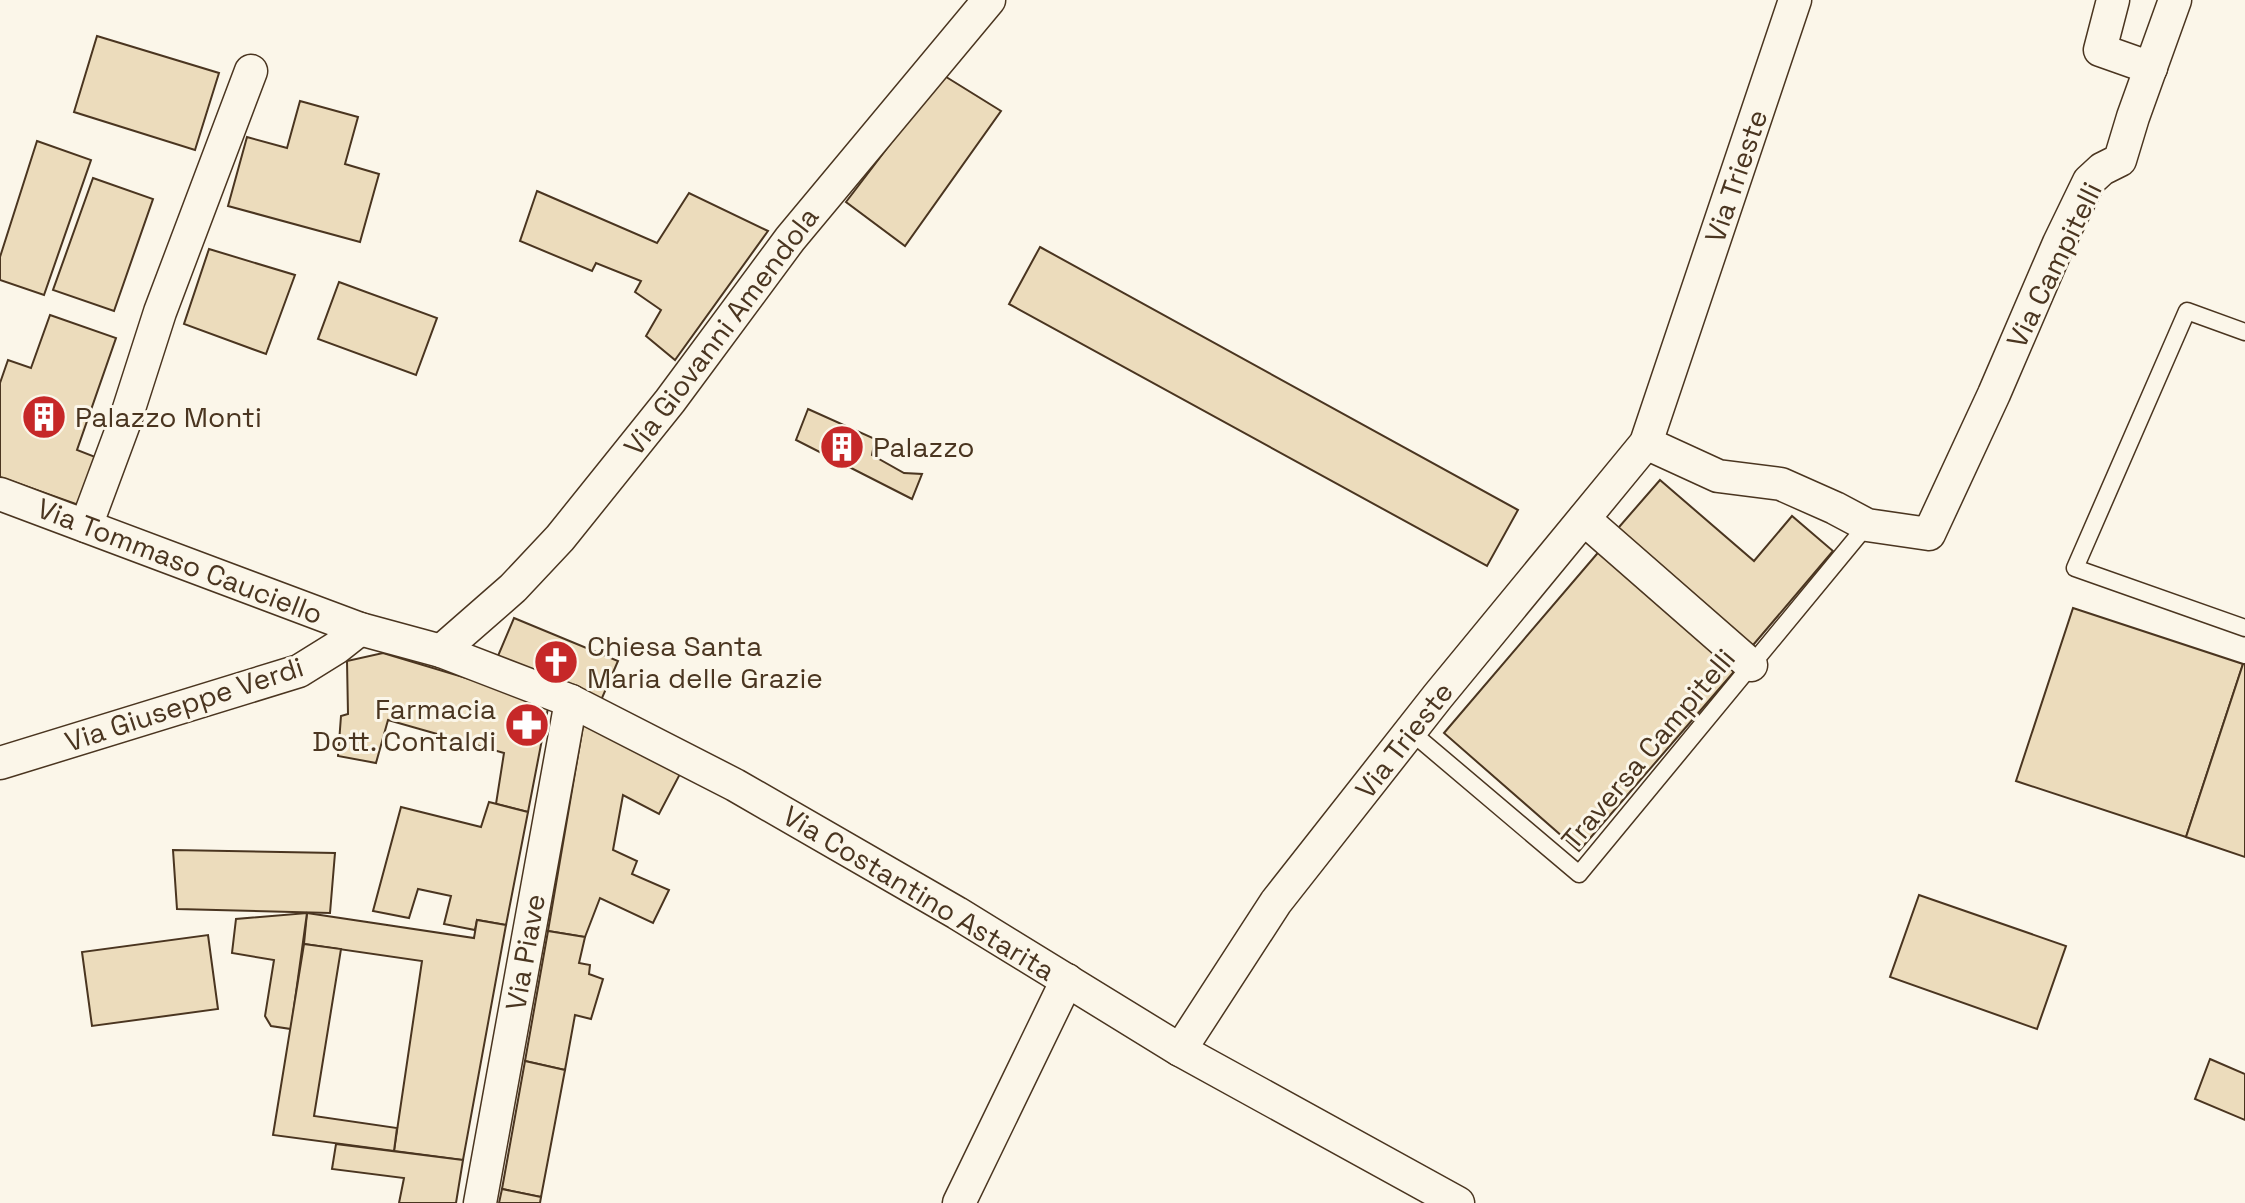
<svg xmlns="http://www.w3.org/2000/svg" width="2245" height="1203" viewBox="0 0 2245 1203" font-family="'Space Grotesk',sans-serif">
	<rect width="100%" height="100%" fill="#fbf6e9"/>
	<g fill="#ecdcbc" stroke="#4a3520" stroke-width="2">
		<polygon points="97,36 219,73 195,150 74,112"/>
		<polygon points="943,75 1001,111 905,246 846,202"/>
		<polygon points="300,101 358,117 345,164 379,174 360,242 228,206 247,137 287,148"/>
		<polygon points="37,141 91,160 44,295 0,280 0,257"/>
		<polygon points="93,178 153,199 114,311 53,290"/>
		<polygon points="537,191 657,243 689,193 768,231 675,360 646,336 661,310 635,292 641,281 596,263 592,271 520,241"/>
		<polygon points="1040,247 1518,510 1487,566 1009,304"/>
		<polygon points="209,249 295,275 266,354 184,324"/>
		<polygon points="339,282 437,318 416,375 318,339"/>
		<polygon points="50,315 116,338 77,450 103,460 87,508 0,477 0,383 8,360 31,368"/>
		<polygon points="808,409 875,439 872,455 904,473 922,474 912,499 796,440"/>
		<polygon points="1660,480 1754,561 1792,516 1833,551 1748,651 1613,534"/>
		<polygon points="1602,548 1738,667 1579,851 1444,733"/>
		<polygon points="2073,608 2243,664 2186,837 2016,781"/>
		<polygon points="514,618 618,661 599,705 495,663"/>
		<polygon points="383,653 549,703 528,812 496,804 504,753 388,720 376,763 338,756 341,716 348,714 347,661"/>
		<polygon points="2243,664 2245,664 2245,857 2186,837"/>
		<polygon points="584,720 680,774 659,814 623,795 613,850 637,861 632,874 669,890 653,923 600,898 585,937 548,931"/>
		<polygon points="489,802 528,812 506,925 477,920 475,930 444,924 451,896 418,889 409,918 373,911 401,807 481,827"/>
		<polygon points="173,850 335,853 330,913 177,909"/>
		<polygon points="1919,895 2066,946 2037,1029 1890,977"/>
		<polygon points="307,913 474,938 477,920 506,925 463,1160 394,1151 422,961 304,944"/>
		<polygon points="307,913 291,1029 271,1026 265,1016 274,960 232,953 236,919"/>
		<polygon points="548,931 585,937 579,963 590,965 589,974 603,979 591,1019 575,1015 565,1070 525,1061"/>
		<polygon points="208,935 218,1009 92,1026 82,952"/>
		<polygon points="304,944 341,949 314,1116 397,1128 394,1151 273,1135"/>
		<polygon points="2210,1059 2245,1074 2245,1120 2195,1099"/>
		<polygon points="525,1061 565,1070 541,1197 502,1189"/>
		<polygon points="336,1144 463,1160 456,1203 399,1203 404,1178 332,1169"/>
		<polygon points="502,1189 541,1197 540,1203 499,1203"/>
	</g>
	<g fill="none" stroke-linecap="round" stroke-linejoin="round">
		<g stroke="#4a3520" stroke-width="19">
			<g id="lane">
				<polyline points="2245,332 2187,311 2075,568 2245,628"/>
				<polyline points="1410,731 1579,874 1867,525"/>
			</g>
		</g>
		<g stroke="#4a3520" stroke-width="35">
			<g id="street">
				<polyline points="2113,0 2100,50 2151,68"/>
				<polyline points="1646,443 1718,476 1781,484 1835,508 1867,525 1929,534 1994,394 2059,243 2089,181 2102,169 2120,160 2133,117 2175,0"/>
				<polyline points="0,494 360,629 441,651 571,701 735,785 957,913 1180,1050 1458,1203"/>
				<polyline points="1584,519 1751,665"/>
				<polyline points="86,526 125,421 160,312 251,71"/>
				<polyline points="441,651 513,588 560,538 670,401 790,239 989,0"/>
				<polyline points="0,763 299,671 336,648 360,629"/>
				<polyline points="1180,1050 1276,902 1438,696 1646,443 1795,0"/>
				<polyline points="480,1203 571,701"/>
				<polyline points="959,1203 1067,980"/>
			</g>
		</g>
		<use href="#lane" stroke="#fbf6e9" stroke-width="16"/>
		<use href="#street" stroke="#fbf6e9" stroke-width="32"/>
	</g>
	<defs>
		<g id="building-disc" transform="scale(2.3)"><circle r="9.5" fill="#c62828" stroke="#fbf6e9"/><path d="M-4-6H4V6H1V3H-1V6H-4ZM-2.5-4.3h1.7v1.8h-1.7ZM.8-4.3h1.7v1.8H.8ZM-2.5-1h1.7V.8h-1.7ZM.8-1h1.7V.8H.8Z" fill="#fff"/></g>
		<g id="church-disc" transform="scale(2.3)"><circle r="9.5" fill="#c62828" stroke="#fbf6e9"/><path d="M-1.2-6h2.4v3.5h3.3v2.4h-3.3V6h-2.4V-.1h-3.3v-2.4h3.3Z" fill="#fff"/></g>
		<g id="pharmacy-disc" transform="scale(2.3)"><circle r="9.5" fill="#c62828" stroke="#fbf6e9"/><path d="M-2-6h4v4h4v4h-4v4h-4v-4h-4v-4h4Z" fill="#fff"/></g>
	</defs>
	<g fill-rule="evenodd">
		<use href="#building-disc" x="44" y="417"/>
		<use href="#building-disc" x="842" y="447"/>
		<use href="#church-disc" x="556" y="662"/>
		<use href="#pharmacy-disc" x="527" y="725"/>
	</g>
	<g text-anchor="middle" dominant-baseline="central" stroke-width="6" stroke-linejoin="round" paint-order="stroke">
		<g font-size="28" fill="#4a3520" stroke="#fbf6e9">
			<text transform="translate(1736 176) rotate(-71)">Via Trieste</text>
			<text transform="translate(2054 265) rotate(-64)">Via Campitelli</text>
			<text transform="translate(721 331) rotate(-53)">Via Giovanni Amendola</text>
			<text transform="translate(180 561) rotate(21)">Via Tommaso Cauciello</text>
			<text transform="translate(184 704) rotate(-18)">Via Giuseppe Verdi</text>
			<text transform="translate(1404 740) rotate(-52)">Via Trieste</text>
			<text transform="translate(1648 749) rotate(-50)">Traversa Campitelli</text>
			<text transform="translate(919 893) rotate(31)">Via Costantino Astarita</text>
			<text transform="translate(525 952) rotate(-80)">Via Piave</text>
		</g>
		<g font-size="28" fill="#4a3520" stroke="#fbf6e9" text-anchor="start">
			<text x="75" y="417">Palazzo Monti</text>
			<text x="873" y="447">Palazzo</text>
			<text x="587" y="646">Chiesa Santa<tspan x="587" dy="32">Maria delle Grazie</tspan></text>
			<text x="496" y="709" text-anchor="end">Farmacia<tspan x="496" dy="32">Dott. Contaldi</tspan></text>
		</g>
	</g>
</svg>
